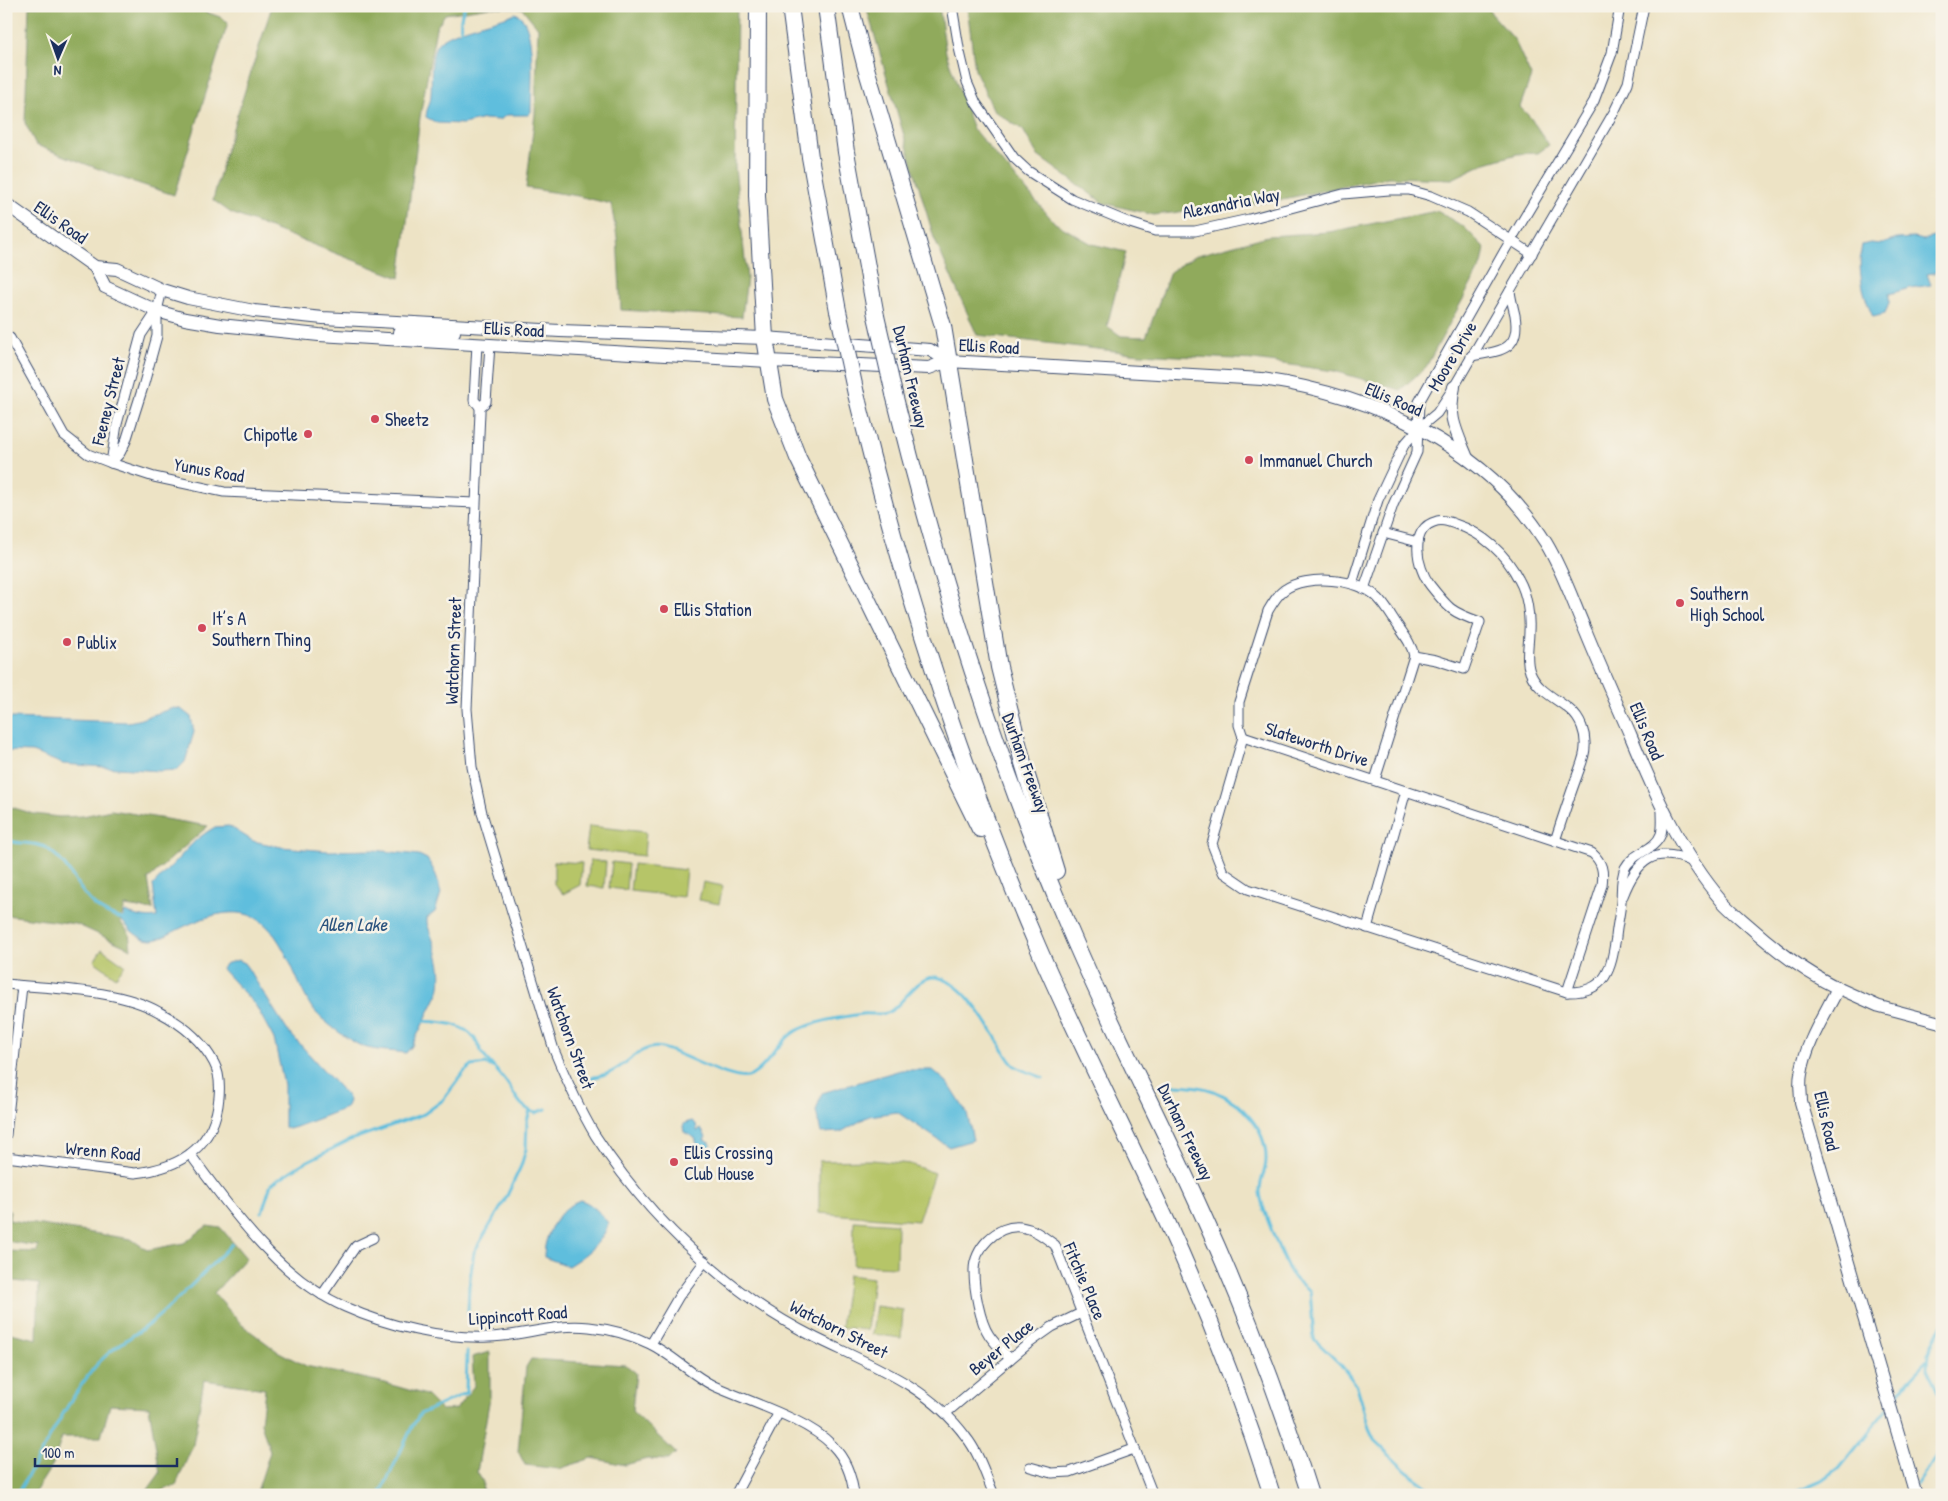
<svg xmlns="http://www.w3.org/2000/svg" width="1948" height="1501" viewBox="0 0 1948 1501" font-family="'Patrick Hand',sans-serif">
	<rect width="100%" height="100%" fill="#f7f3e8"/>
	<filter id="ink" filterUnits="userSpaceOnUse"><feTurbulence type="fractalNoise" baseFrequency=".02" numOctaves="2"/><feDisplacementMap in="SourceGraphic" scale="10" xChannelSelector="R" yChannelSelector="G"/><feConvolveMatrix kernelMatrix="1 2 1 2 8 2 1 2 1" color-interpolation-filters="sRGB"/></filter>
	<filter id="wash" filterUnits="userSpaceOnUse"><feTurbulence type="fractalNoise" baseFrequency=".0096" numOctaves="4" result="noise"/><feDisplacementMap in="SourceGraphic" scale="20" xChannelSelector="R" yChannelSelector="G"/><feGaussianBlur stdDeviation="1.12" result="paint"/><feColorMatrix in="noise" values="0 0 0 0 0 0 0 0 0 0 0 0 0 0 0 0 0 1.4 0 .05"/><feComposite in="paint" operator="in"/></filter>
	<g filter="url(#wash)">
		<rect width="100%" height="100%" fill="#ede3c5"/>
		<g fill="#b6c567" stroke="#687a62">
			<polygon points="589,826 646,832 644,856 586,850"/>
			<polygon points="590,860 606,862 604,888 587,886"/>
			<polygon points="554,861 582,863 580,885 563,894 554,884"/>
			<polygon points="612,862 628,864 626,890 609,888"/>
			<polygon points="633,864 686,870 683,897 630,891"/>
			<polygon points="703,882 723,886 719,904 699,900"/>
			<polygon points="102,949 125,965 116,977 94,961"/>
			<polygon points="872,1160 910,1164 934,1173 918,1221 819,1213 819,1161"/>
			<polygon points="854,1221 897,1224 896,1267 853,1265"/>
			<polygon points="848,1275 873,1278 867,1330 841,1327"/>
			<polygon points="876,1306 903,1310 901,1338 872,1334"/>
		</g>
		<g fill="#90aa5c" stroke="#566c5d">
			<polygon points="29,6 189,6 220,17 228,23 174,195 125,179 36,145 25,123"/>
			<polygon points="272,6 737,6 735,168 747,278 742,317 621,310 617,237 611,204 578,196 526,188 535,114 538,28 522,8 490,7 445,14 436,28 420,117 400,278 231,213 213,200 226,150"/>
			<polygon points="866,6 939,6 946,53 973,129 1055,223 1092,244 1126,252 1107,326 1121,336 1146,337 1170,272 1194,256 1268,236 1329,232 1437,211 1464,227 1485,248 1482,264 1426,367 1400,390 1334,371 1254,360 1140,354 977,335 934,238"/>
			<polygon points="967,6 1489,6 1491,13 1514,39 1531,76 1520,107 1530,117 1549,145 1538,153 1517,154 1483,164 1452,179 1389,177 1274,201 1154,215 1103,203 1038,156 1023,130 994,111 975,70"/>
			<polygon points="6,803 11,807 34,814 59,817 83,816 111,810 208,826 148,879 153,910 125,906 120,922 129,933 131,949 76,924 6,915"/>
			<polygon points="6,1211 10,1211 9,1220 131,1239 147,1250 184,1243 207,1226 221,1228 246,1258 214,1293 242,1325 277,1351 306,1366 381,1382 426,1395 441,1410 456,1409 474,1386 472,1357 490,1352 490,1397 477,1472 483,1482 482,1495 256,1495 270,1452 261,1423 265,1389 204,1380 193,1445 176,1485 151,1495 144,1495 160,1473 149,1407 110,1405 101,1437 62,1437 53,1464 33,1495 6,1495 6,1332 37,1339 39,1284 6,1280 6,1251 37,1252 38,1246 6,1241"/>
			<polygon points="531,1359 626,1365 636,1373 632,1411 676,1453 669,1460 647,1459 625,1465 592,1458 559,1469 525,1465 518,1451 526,1367"/>
		</g>
		<g fill="#5fbedd" stroke="#3d769e">
			<path d="M515,13C538,19 531,93 531,112L528,115H507L499,120L484,119L463,124L437,123L426,117C426,109 431,103 431,95C432,80 430,62 435,48C441,30 498,22 515,13Z"/>
			<path d="M1941,235L1942,269L1940,272L1927,274L1931,285L1910,288L1889,294V303L1885,314L1873,317C1863,295 1857,270 1862,245L1870,243L1882,244L1897,239L1913,238L1923,240Z"/>
			<polygon points="173,708 181,709 191,717 194,732 185,762 177,770 159,771 63,764 32,752 6,751 6,720 11,718 128,722 138,720"/>
			<path d="M229,826L253,841L281,847L329,851L374,850L419,855L427,859L431,865L436,875L441,893L435,912L427,918V923C434,945 445,967 439,991L412,1046L406,1053C392,1051 377,1051 364,1047C350,1042 321,1020 312,1008C294,981 283,926 249,915C225,908 200,919 179,929C171,933 160,940 151,940C139,940 129,929 122,921L125,912C135,916 147,919 157,917L153,885L196,840L207,832L215,827Z"/>
			<polygon points="238,960 243,962 247,967 287,1030 347,1096 349,1101 346,1108 296,1127 289,1129 284,1127 284,1085 274,1039 256,1006 222,969 225,964"/>
			<polygon points="901,1070 933,1070 948,1083 967,1113 973,1140 949,1147 897,1112 869,1116 841,1132 821,1133 816,1111 822,1093"/>
			<polygon points="692,1121 696,1124 697,1131 701,1129 706,1137 704,1140 711,1144 708,1152 700,1152 695,1138 684,1132 683,1126 685,1123"/>
			<path d="M580,1200C592,1203 601,1214 608,1223C605,1241 583,1257 568,1266L544,1257C544,1234 558,1209 580,1200Z"/>
		</g>
		<g fill="none" stroke-linecap="round" stroke-linejoin="round">
			<g stroke="#5fbedd" stroke-width="3">
				<path d="M462,34C459,24 460,16 465,6"/>
				<path d="M6,840C19,845 36,841 48,849C81,873 77,909 126,920"/>
				<path d="M421,1021C441,1022 462,1022 475,1039C479,1044 480,1051 484,1056C492,1066 502,1075 509,1086C518,1099 519,1106 535,1113L546,1109"/>
				<path d="M591,1078C598,1076 606,1075 613,1071C629,1063 642,1043 662,1048C681,1052 736,1085 751,1076C769,1066 777,1042 796,1031C816,1021 841,1017 862,1014C870,1013 881,1016 889,1012C903,1005 917,975 936,977C964,982 986,1022 1000,1044C1004,1051 1009,1062 1015,1066C1023,1071 1034,1074 1043,1078"/>
				<path d="M1172,1085C1186,1085 1200,1086 1214,1091C1241,1102 1267,1129 1266,1160C1266,1171 1260,1180 1260,1190C1259,1203 1283,1260 1291,1273C1295,1280 1303,1286 1310,1291L1314,1339L1341,1365L1357,1386L1369,1428L1375,1441L1406,1471L1438,1495"/>
				<polyline points="262,1212 271,1184 302,1164 350,1140 424,1114 443,1100 464,1072 471,1066 486,1064 492,1067"/>
				<polyline points="468,1313 469,1286 474,1252 504,1202 521,1166 526,1149 527,1121 530,1111"/>
				<polyline points="1942,1324 1928,1354 1927,1369 1942,1400"/>
				<polyline points="1892,1402 1908,1380 1927,1360"/>
				<polyline points="1916,1485 1936,1457 1942,1442"/>
				<path d="M16,1495C43,1453 63,1407 94,1368C110,1348 133,1337 153,1321C181,1298 206,1270 232,1244"/>
				<polyline points="380,1495 412,1427 420,1414 466,1393 467,1352"/>
				<polyline points="1789,1495 1824,1480 1839,1469 1887,1409"/>
			</g>
		</g>
	</g>
	<g filter="url(#ink)">
		<g fill="none" stroke-linecap="round" stroke-linejoin="round">
			<g stroke="#3a4a6d" stroke-width="11">
				<g id="minor">
					<polyline points="952,6 959,48 967,82 976,103 1014,158 1028,171 1072,199 1130,223 1155,231 1195,231 1249,219 1343,194 1389,190 1409,190 1431,196 1468,212 1532,254"/>
					<polyline points="6,335 10,338 64,435 88,454 111,463 154,477 224,492 475,503"/>
					<polyline points="477,344 474,400 480,407"/>
					<path d="M490,345L486,402L480,407V412L467,709L472,767L482,813L554,1050C566,1079 579,1108 595,1135C633,1194 683,1247 739,1290C762,1308 790,1325 816,1338C871,1365 929,1386 966,1437C979,1453 986,1476 994,1495"/>
					<path d="M1471,356C1500,351 1521,351 1515,315C1513,307 1511,299 1510,291"/>
					<polyline points="111,463 120,453 126,441 143,387 157,336 157,311 162,290"/>
					<polyline points="111,463 117,424 141,335 157,311"/>
					<polyline points="1383,533 1418,542"/>
					<polyline points="1352,584 1378,500 1404,445 1419,428 1437,413 1454,387 1614,112 1628,83 1644,6"/>
					<polyline points="1364,589 1393,505 1417,452 1419,402 1505,250 1594,101 1612,53 1620,6"/>
					<path d="M1414,656L1436,660L1464,669L1480,622C1451,612 1449,609 1430,585C1417,568 1408,528 1437,521C1443,519 1450,522 1455,524C1483,533 1506,554 1519,580C1527,594 1530,615 1529,631C1529,645 1525,659 1530,672C1537,691 1556,698 1570,710C1581,719 1586,734 1585,747C1585,757 1580,767 1577,776C1569,798 1562,819 1555,841"/>
					<path d="M1243,737L1212,844L1223,872L1248,889L1567,992C1607,993 1611,969 1616,937C1617,925 1620,914 1621,902C1622,891 1620,880 1625,868C1633,852 1655,851 1661,834C1663,827 1662,819 1662,811"/>
					<path d="M1243,737L1592,853C1602,862 1604,871 1602,885L1567,992"/>
					<path d="M1243,737L1239,725V702L1268,611C1272,604 1277,595 1284,590C1306,574 1359,578 1378,598C1386,606 1392,617 1398,626C1405,636 1412,645 1414,656L1375,780"/>
					<path d="M1623,896C1637,860 1654,845 1693,862"/>
					<polyline points="1367,928 1406,791"/>
					<path d="M6,984C52,989 119,989 159,1012C182,1024 202,1040 214,1063C219,1072 220,1086 219,1097C215,1146 181,1168 135,1173L6,1157"/>
					<polyline points="6,1135 22,986"/>
					<path d="M190,1154C232,1211 278,1277 345,1307C387,1326 443,1339 489,1337C523,1336 555,1323 589,1327C609,1329 632,1335 650,1344C673,1355 691,1375 714,1386C747,1401 807,1419 832,1445C845,1458 852,1476 854,1495"/>
					<polyline points="322,1295 356,1246 373,1238"/>
					<polyline points="651,1344 679,1296 705,1261"/>
					<path d="M1010,1359C1003,1351 995,1344 989,1335C980,1322 974,1289 974,1272C973,1249 997,1224 1021,1227C1035,1229 1044,1237 1055,1245L1153,1495"/>
					<polyline points="946,1413 1028,1344 1052,1327 1081,1313"/>
					<polyline points="1030,1467 1052,1473 1070,1472 1134,1449"/>
					<polyline points="735,1495 778,1414"/>
				</g>
			</g>
			<g stroke="#3a4a6d" stroke-width="13">
				<polyline id="tertiary" points="1838,988 1878,1006 1942,1023"/>
			</g>
			<g stroke="#3a4a6d" stroke-width="14">
				<g id="secondary">
					<polyline points="6,204 95,267 117,269 162,290 188,298 254,311 323,318 560,331 765,338 930,350 948,361"/>
					<path d="M95,267L105,287L157,311L185,319L220,325L319,335L768,361L929,368L948,361L1262,379C1372,395 1485,445 1546,543C1563,571 1573,602 1586,632C1600,666 1615,700 1630,734C1654,792 1680,852 1722,901C1729,909 1739,917 1748,925C1776,950 1804,972 1838,988C1824,1016 1806,1043 1801,1074C1799,1083 1801,1093 1801,1102L1916,1495"/>
					<polyline points="399,332 454,332"/>
					<path d="M1454,387C1447,416 1456,431 1467,458"/>
				</g>
			</g>
			<g stroke="#3a4a6d" stroke-width="18">
				<g id="motorway">
					<polyline points="758,6 757,195 765,338 775,399 798,458 980,829"/>
					<polyline points="790,6 810,157 838,311"/>
					<polyline points="826,6 846,152 876,316"/>
					<polyline points="850,6 866,68 943,326 999,667 1023,763 1056,871"/>
					<path d="M856,394C902,582 960,767 1037,945C1078,1040 1125,1131 1168,1224C1208,1312 1243,1403 1272,1495"/>
					<path d="M894,394C939,577 995,756 1069,928C1110,1025 1159,1117 1202,1213C1244,1305 1280,1399 1310,1495"/>
				</g>
			</g>
			<use href="#minor" stroke="#fff" stroke-width="9"/>
			<use href="#tertiary" stroke="#fff" stroke-width="11"/>
			<use href="#secondary" stroke="#fff" stroke-width="12"/>
			<use href="#motorway" stroke="#fff" stroke-width="16"/>
			<g stroke="#3a4a6d" stroke-width="18" stroke-linecap="butt">
				<g id="motorway-bridge">
					<polyline points="838,311 856,394"/>
					<polyline points="876,316 894,394"/>
				</g>
			</g>
			<use href="#motorway-bridge" stroke="#fff" stroke-width="16"/>
		</g>
	</g>
	<g fill="#d1495b" stroke="#f7f3e8" stroke-width="2">
		<circle cx="375" cy="419" r="5"/>
		<circle cx="308" cy="434" r="5"/>
		<circle cx="1249" cy="460" r="5"/>
		<circle cx="1680" cy="603" r="5"/>
		<circle cx="664" cy="609" r="5"/>
		<circle cx="202" cy="628" r="5"/>
		<circle cx="67" cy="642" r="5"/>
		<circle cx="674" cy="1162" r="5"/>
	</g>
	<g text-anchor="middle" dominant-baseline="central" stroke-width="5" stroke-linejoin="round" paint-order="stroke">
		<g font-size="18" fill="#1b2f5e" stroke="#f7f3e8">
			<text transform="translate(1231 203) rotate(-11)">Alexandria Way</text>
			<text transform="translate(61 222) rotate(35)">Ellis Road</text>
			<text transform="translate(514 329) rotate(3)">Ellis Road</text>
			<text transform="translate(989 346) rotate(3)">Ellis Road</text>
			<text transform="translate(1452 356) rotate(-59)">Moore Drive</text>
			<text transform="translate(911 377) rotate(77)">Durham Freeway</text>
			<text transform="translate(1394 399) rotate(23)">Ellis Road</text>
			<text transform="translate(108 401) rotate(-76)">Feeney Street</text>
			<text transform="translate(209 470) rotate(10)">Yunus Road</text>
			<text transform="translate(453 651) rotate(-88)">Watchorn Street</text>
			<text transform="translate(1647 731) rotate(67)">Ellis Road</text>
			<text transform="translate(1317 744) rotate(18)">Slateworth Drive</text>
			<text transform="translate(1026 763) rotate(70)">Durham Freeway</text>
			<text transform="translate(571 1038) rotate(70)">Watchorn Street</text>
			<text transform="translate(1827 1121) rotate(77)">Ellis Road</text>
			<text transform="translate(1186 1132) rotate(64)">Durham Freeway</text>
			<text transform="translate(103 1151) rotate(5)">Wrenn Road</text>
			<text transform="translate(1085 1281) rotate(67)">Fitchie Place</text>
			<text transform="translate(518 1315) rotate(-4)">Lippincott Road</text>
			<text transform="translate(839 1329) rotate(27)">Watchorn Street</text>
			<text transform="translate(1001 1347) rotate(-39)">Beyer Place</text>
		</g>
		<g font-size="18" fill="#1b2f5e" stroke="#f7f3e8" text-anchor="start">
			<text x="385" y="419">Sheetz</text>
			<text x="298" y="434" text-anchor="end">Chipotle</text>
			<text x="1259" y="460">Immanuel Church</text>
			<text x="1690" y="593">Southern<tspan x="1690" dy="21">High School</tspan></text>
			<text x="674" y="609">Ellis Station</text>
			<text x="212" y="618">It’s A<tspan x="212" dy="21">Southern Thing</tspan></text>
			<text x="77" y="642">Publix</text>
			<text x="684" y="1152">Ellis Crossing<tspan x="684" dy="21">Club House</tspan></text>
		</g>
		<g font-size="19" font-style="italic" fill="#2c537e" stroke="#f7f3e8">
			<text x="353" y="924">Allen Lake</text>
		</g>
	</g>
	<rect width="1948" height="1501" fill="none" stroke="#f7f3e8" stroke-width="25"/>
	<g transform="translate(58 58) rotate(182)" stroke="#f7f3e8" stroke-width="4" paint-order="stroke">
	<path d="M0-4L9 19L0 12L-9 19Z" fill="#1b2f5e"/>
	<text y="-8" font-size="14" font-weight="bold" text-anchor="middle" fill="#1b2f5e">N</text>
	</g>
	<path d="M35 1458v8h142v-8" fill="none" stroke="#1b2f5e" stroke-width="2.5"/>
	<text x="42" y="1458" font-size="15" fill="#1b2f5e" stroke="#f7f3e8" stroke-width="4" paint-order="stroke">100 m</text>
</svg>
